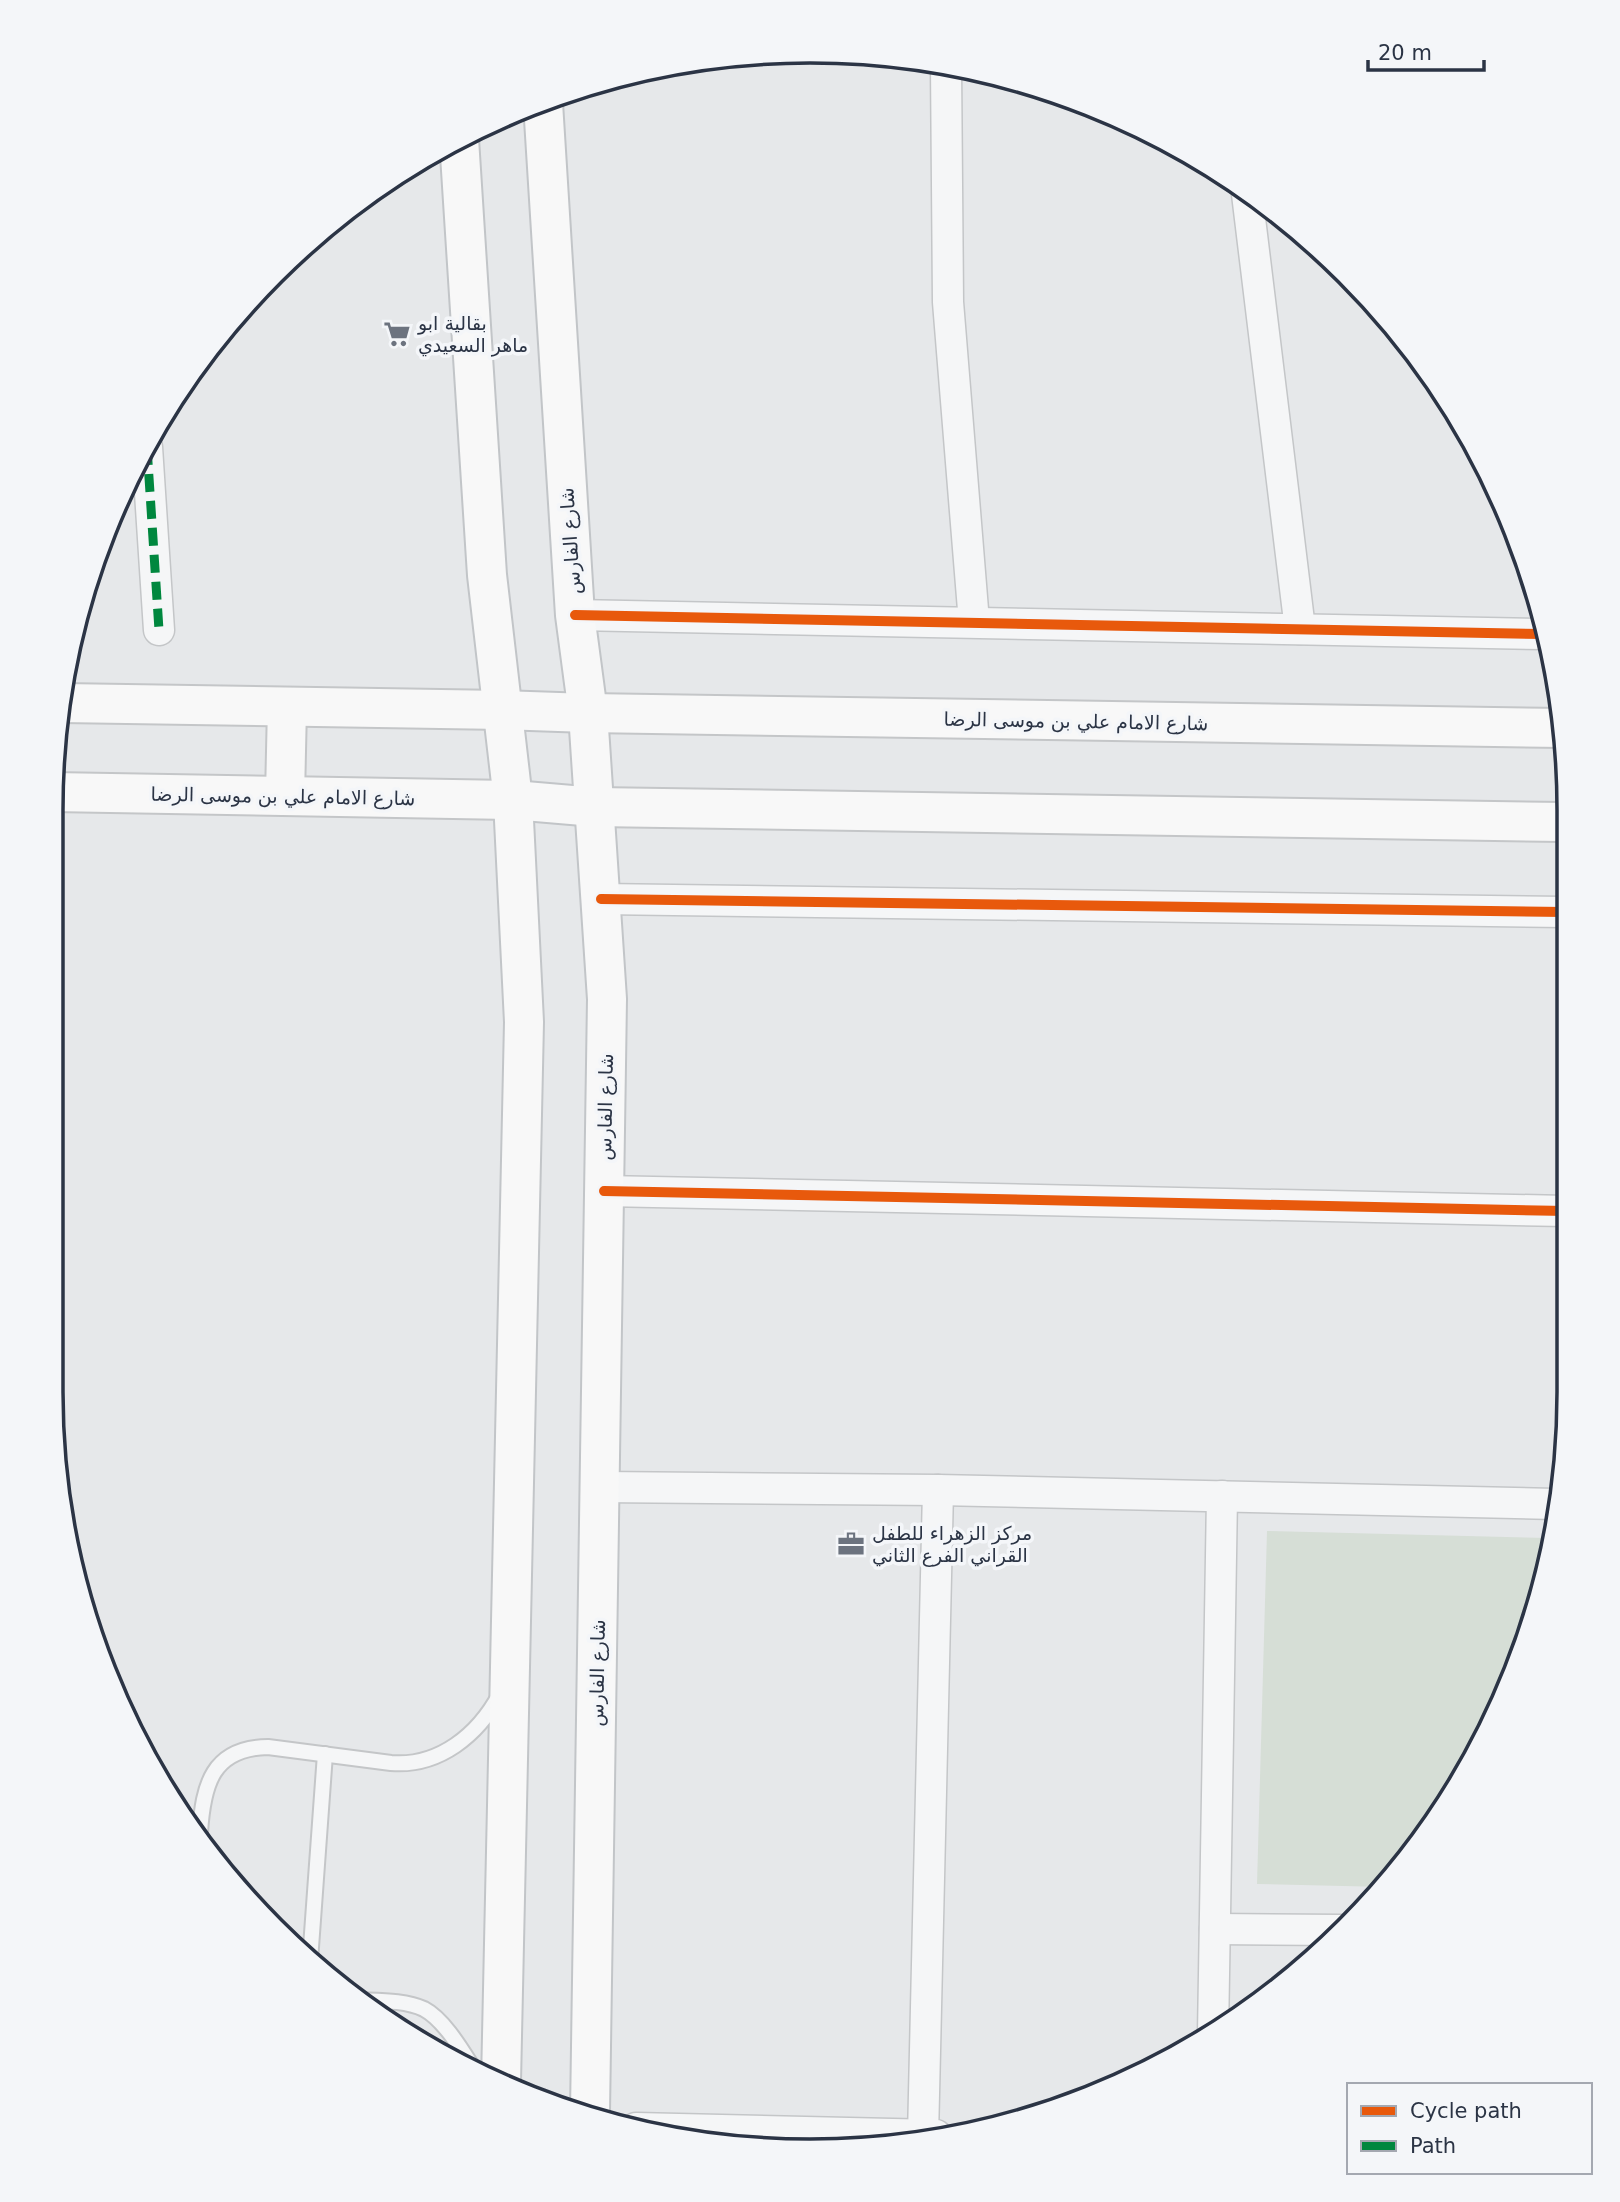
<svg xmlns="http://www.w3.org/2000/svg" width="1620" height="2202" viewBox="0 0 1620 2202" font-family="'DejaVu Sans',Cairo,sans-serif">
	<rect width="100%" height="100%" fill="#e6e8ea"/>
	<polygon fill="#d6ded6" points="1267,1531 1549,1538 1529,1636 1468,1771 1385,1887 1257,1884"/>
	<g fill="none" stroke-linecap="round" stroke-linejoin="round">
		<g stroke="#c4c6c8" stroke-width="18">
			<g id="lane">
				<path d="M200,1833C203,1785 212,1748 268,1747L391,1763C439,1767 478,1735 500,1694"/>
				<polyline points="310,1961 325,1754"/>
				<path d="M357,2000C378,2001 405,2000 424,2009C445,2020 464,2054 477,2074"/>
			</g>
		</g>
		<g stroke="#c4c6c8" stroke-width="33">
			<g id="street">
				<polyline points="946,66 948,302 974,622"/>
				<polyline points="1247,194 1300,629"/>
				<polyline points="147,447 159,630"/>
				<polyline points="575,615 1542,634"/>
				<polyline points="601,899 1564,912"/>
				<polyline points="604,1191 1566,1211"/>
				<polyline points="600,1487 938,1490 1555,1504"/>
				<polyline points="1215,1929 1341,1930"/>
				<polyline points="1213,2034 1222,1496"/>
				<polyline points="636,2128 936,2135"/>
				<polyline points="923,2137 938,1490"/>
			</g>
		</g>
		<g stroke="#c4c6c8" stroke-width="42">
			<g id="secondary">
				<polyline points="62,703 503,710"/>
				<polyline points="588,713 1563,728"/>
				<polyline points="52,792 513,800"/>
				<polyline points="285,796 287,707"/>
				<polyline points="595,807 1563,822"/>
			</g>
		</g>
		<g stroke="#c2c5c8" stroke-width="42">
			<g id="primary">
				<polyline points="543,103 575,615 588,713 607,999 590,2112"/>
				<polyline points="459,139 487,575 513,800 524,1022 501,2082"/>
				<polyline points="503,710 588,713"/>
				<polyline points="513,800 595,807"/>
			</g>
		</g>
		<use href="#lane" stroke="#f5f6f7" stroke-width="14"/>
		<use href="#street" stroke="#f5f6f7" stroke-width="30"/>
		<use href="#secondary" stroke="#f8f8f8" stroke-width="38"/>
		<use href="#primary" stroke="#f8f8f8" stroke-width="38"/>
		<polyline stroke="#00873e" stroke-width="9" stroke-dasharray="18 9" stroke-linecap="butt" points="147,447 159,630"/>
		<g stroke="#f4f6f9" stroke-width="15">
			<g id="cycleway">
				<polyline points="575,615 1542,634"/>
				<polyline points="601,899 1564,912"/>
				<polyline points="604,1191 1566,1211"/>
			</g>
		</g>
		<use href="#cycleway" stroke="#e8590c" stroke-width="10"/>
	</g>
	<defs>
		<g id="supermarket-bare" transform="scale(2.1)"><path d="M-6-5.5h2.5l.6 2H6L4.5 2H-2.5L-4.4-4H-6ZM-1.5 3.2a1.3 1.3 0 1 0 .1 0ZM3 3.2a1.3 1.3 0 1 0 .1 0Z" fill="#6c737f" stroke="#f4f6f9" stroke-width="2.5" paint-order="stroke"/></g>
		<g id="office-bare" transform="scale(2.1)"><path d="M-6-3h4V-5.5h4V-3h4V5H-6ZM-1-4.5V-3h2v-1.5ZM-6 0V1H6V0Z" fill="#6c737f" stroke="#f4f6f9" stroke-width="2.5" paint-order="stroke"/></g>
	</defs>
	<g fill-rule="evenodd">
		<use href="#supermarket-bare" x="397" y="334"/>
		<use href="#office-bare" x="851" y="1544"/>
	</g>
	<g text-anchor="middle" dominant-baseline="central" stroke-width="7" stroke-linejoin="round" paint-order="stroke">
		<g font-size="19" fill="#2b3445" stroke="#f4f6f9" text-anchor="start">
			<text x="418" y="323">بقالية ابو<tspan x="418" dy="22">ماهر السعيدي</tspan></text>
			<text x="872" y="1533">مركز الزهراء للطفل<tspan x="872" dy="22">القراني الفرع الثاني</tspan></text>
		</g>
		<g font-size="19" fill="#2b3445" stroke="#f4f6f9">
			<text transform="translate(570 541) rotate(-94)">شارع الفارس</text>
			<text transform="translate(1076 721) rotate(1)">شارع الامام علي بن موسى الرضا</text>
			<text transform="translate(283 796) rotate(1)">شارع الامام علي بن موسى الرضا</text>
			<text transform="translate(605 1107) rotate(-89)">شارع الفارس</text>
			<text transform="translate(597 1673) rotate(-89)">شارع الفارس</text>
		</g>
	</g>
	<path d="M0 0H1620V2202H0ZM810 63H810A747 747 0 0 1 1557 810V1392A747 747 0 0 1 810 2139H810A747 747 0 0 1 63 1392V810A747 747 0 0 1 810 63Z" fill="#f4f6f9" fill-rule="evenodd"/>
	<path fill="none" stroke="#2b3445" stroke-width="3.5" d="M810 63H810A747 747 0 0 1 1557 810V1392A747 747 0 0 1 810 2139H810A747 747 0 0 1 63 1392V810A747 747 0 0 1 810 63Z"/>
	<rect x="1347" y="2083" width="245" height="91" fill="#f4f6f9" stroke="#a4a8b1" stroke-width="2"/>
	<rect x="1361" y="2106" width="35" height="10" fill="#e8590c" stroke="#a4a8b1" stroke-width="2"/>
	<text x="1410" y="2118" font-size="21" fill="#2b3445">Cycle path</text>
	<rect x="1361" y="2141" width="35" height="10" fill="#00873e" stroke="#a4a8b1" stroke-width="2"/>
	<text x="1410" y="2153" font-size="21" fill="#2b3445">Path</text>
	<path d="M1368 60v10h116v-10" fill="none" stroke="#2b3445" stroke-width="3.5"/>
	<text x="1378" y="60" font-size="21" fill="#2b3445" stroke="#f4f6f9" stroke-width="5" paint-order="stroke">20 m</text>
</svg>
